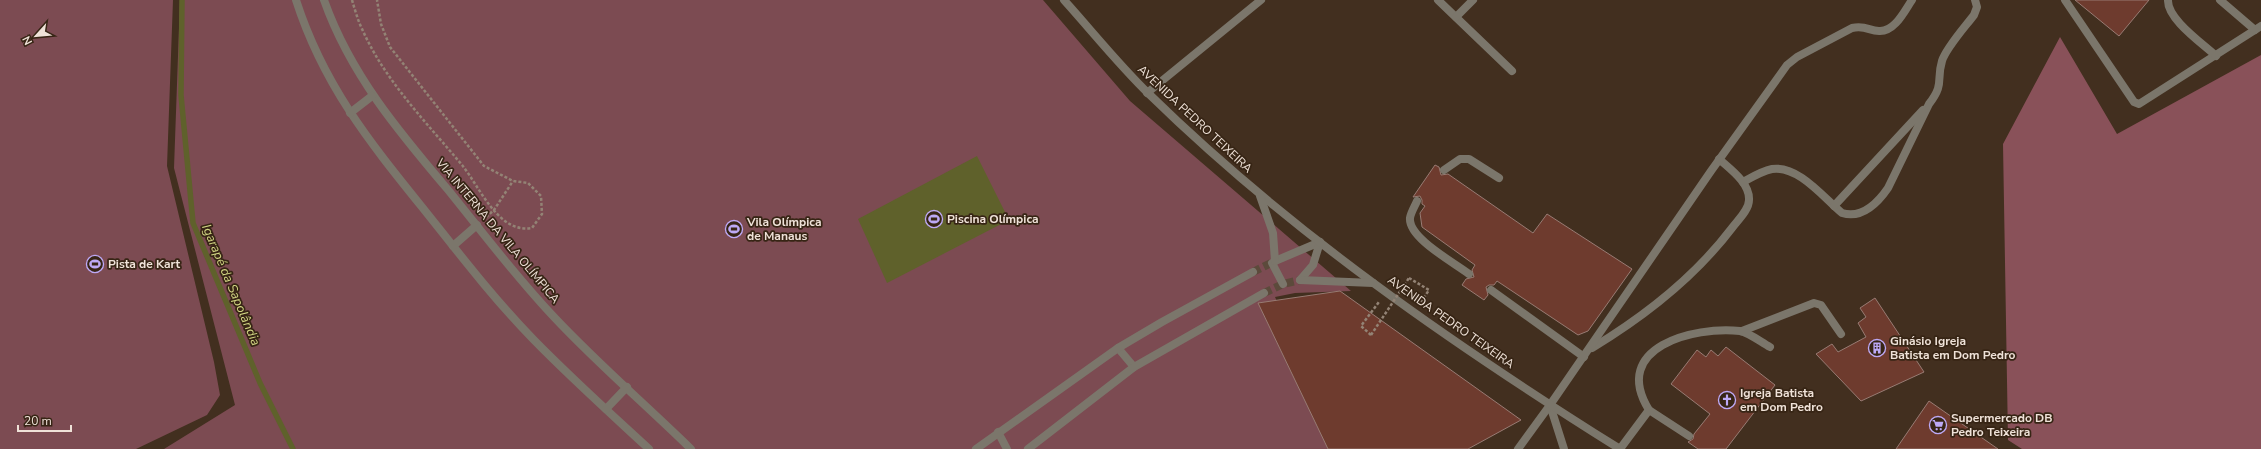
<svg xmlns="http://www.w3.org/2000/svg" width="2261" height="449" viewBox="0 0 2261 449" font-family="'Nunito Sans',sans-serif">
	<rect width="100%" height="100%" fill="#422f1f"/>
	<g fill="#7c4b52">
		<polygon points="0,0 173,0 167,166 214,362 220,395 207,415 136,449 0,449"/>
		<polygon points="180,0 1043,0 1130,101 1351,291 1295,293 1275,297 1345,449 164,449 235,405 174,168"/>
	</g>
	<polygon fill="#895159" points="2060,37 2117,134 2261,55 2261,449 2022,449 2008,440 2003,144"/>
	<polygon fill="#5f612b" points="977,156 1009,220 887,283 858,219"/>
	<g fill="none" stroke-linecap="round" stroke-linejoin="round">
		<polyline stroke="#5f612b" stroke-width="5.5" points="182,0 181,95 193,223 260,383 293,449"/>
	</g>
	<g fill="#6e3b2e" stroke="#987b73">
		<polygon points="2075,0 2149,0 2119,36"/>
		<polygon points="1435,165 1439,167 1441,175 1448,174 1533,233 1547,214 1632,269 1588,331 1578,335 1497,281 1494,285 1489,285 1486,287 1488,295 1484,300 1462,285 1466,279 1474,277 1472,270 1475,265 1422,227 1420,213 1425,206 1422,204 1422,200 1420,196 1413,197"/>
		<polygon points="1340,291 1521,420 1468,449 1328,449 1258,303"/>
		<polygon points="1875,298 1924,372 1861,401 1816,354 1832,344 1838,352 1866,337 1858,323 1866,317 1860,308"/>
		<polygon points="1726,347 1775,385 1726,449 1698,449 1688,442 1693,439 1694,434 1710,414 1671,384 1697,350 1706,357 1711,350 1718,356"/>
		<polygon points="1929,401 1998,449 1896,449"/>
	</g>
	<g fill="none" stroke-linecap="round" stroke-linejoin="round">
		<g stroke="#5c4a3b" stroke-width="8" stroke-dasharray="8 4" stroke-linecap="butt">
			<polyline points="1253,272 1275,261"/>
			<polyline points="1264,293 1283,284 1300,280"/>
		</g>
		<g stroke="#938375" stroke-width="2.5" stroke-dasharray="3 2" stroke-linecap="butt">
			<path d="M352,0C355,10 358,21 363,31C386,82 427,123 462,165C480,187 498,234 532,228L542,214L541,196L528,183L513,181L484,166L390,47L381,24L377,0"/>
			<polyline points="486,217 494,210 513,181"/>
			<polyline points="1409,278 1429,290 1421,302"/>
			<polyline points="1371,335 1361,326 1379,302"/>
		</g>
		<g stroke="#7b766b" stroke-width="8">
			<polyline points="1444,170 1460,159 1469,159 1499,178"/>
			<path d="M1743,182C1752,177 1762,171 1772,169C1798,165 1823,197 1842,213C1862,219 1877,204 1888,188L1929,104C1945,83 1936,81 1942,61C1946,48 1965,27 1974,15L1977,7L1975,0"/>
			<path d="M1417,201C1415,206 1411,212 1410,218C1408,238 1455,263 1469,274"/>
			<polyline points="1834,206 1923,110"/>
			<polyline points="1491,290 1584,357"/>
			<polyline points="1742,331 1814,303 1821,305 1841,334"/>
			<path d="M1592,348C1645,316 1694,278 1732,228C1738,220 1749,210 1749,200C1750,183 1730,169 1719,159"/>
			<path d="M1550,405L1711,171L1787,65L1797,57L1852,28C1866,25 1869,31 1879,31C1895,32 1905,10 1912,0"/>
			<path d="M1649,410C1610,347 1694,326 1740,331C1750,333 1762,343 1770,347"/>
			<polyline points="998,432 1007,449"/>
			<polyline points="1620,449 1649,410 1689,436"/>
		</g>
		<g stroke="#7b766b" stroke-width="8">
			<path d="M296,0C323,84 368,140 422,207C458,252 493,298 533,339C570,377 610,413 649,449"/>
			<path d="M324,0C350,74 399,132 449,191C483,233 516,277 554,317C597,363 646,405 691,449"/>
			<polyline points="1438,0 1512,71"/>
			<polyline points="2065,0 2134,102 2139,104 2261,26"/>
			<path d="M2168,0C2167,19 2202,43 2216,56"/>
			<polyline points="2220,0 2255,30"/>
			<polyline points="1456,17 1473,0"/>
			<polyline points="1147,93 1261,0"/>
			<polyline points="350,113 372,96"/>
			<polyline points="453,246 477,225"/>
			<polyline points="1275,261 1320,242"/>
			<polyline points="1272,263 1283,284"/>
			<polyline points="1300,280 1313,265 1320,242"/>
			<polyline points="1118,348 1134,367"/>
			<polyline points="1550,405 1564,449"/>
			<polyline points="606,409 627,387"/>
			<polyline points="976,449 1118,348 1162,322 1253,272"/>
			<polyline points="1028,449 1134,367 1264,293"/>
			<polyline points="1518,449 1550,405"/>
		</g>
		<g stroke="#7b766b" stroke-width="8">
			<path d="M1064,0C1092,31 1119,65 1149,94C1290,232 1454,345 1620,449"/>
			<polyline points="1260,196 1273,233 1275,261"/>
			<polyline points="1300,280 1373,283"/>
		</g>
		<polyline stroke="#938375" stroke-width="2.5" stroke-dasharray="3 2" stroke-linecap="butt" points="1371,335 1409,278"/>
	</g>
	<defs>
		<g id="stadium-ring" transform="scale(0.9)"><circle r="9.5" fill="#372515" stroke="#bda9f5" stroke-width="1.5"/><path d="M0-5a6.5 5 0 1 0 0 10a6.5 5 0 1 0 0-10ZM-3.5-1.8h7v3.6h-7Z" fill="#bda9f5"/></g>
		<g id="building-ring" transform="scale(0.9)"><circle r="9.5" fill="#372515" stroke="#bda9f5" stroke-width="1.5"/><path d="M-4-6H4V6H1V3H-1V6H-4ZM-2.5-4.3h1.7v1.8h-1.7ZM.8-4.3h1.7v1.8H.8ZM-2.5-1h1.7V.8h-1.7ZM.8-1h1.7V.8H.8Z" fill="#bda9f5"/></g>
		<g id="church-ring" transform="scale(0.9)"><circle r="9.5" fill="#372515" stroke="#bda9f5" stroke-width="1.5"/><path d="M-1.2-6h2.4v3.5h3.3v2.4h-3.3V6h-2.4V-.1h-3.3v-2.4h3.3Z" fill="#bda9f5"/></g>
		<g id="supermarket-ring" transform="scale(0.9)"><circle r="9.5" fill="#372515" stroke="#bda9f5" stroke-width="1.5"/><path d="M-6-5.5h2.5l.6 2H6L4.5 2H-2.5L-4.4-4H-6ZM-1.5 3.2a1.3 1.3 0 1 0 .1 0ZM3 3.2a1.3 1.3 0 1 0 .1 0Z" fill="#bda9f5"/></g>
	</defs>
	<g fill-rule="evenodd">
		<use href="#stadium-ring" x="934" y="219"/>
		<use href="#stadium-ring" x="734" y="229"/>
		<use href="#stadium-ring" x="95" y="264"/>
		<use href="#building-ring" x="1877" y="348"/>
		<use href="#church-ring" x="1727" y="400"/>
		<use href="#supermarket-ring" x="1938" y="425"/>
	</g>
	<g text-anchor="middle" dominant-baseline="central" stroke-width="3.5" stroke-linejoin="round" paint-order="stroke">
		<g font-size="12" fill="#efe2d8" stroke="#372515">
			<text transform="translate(1195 119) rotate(43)">AVENIDA PEDRO TEIXEIRA</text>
			<text transform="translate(498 231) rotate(50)">VIA INTERNA DA VILA OLÍMPICA</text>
			<text transform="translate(1451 322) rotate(35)">AVENIDA PEDRO TEIXEIRA</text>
		</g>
		<g font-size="12" font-weight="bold" fill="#efe2d8" stroke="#372515" text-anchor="start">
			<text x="947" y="219">Piscina Olímpica</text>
			<text x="747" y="222">Vila Olímpica<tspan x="747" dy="14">de Manaus</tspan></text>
			<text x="108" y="264">Pista de Kart</text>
			<text x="1890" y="341">Ginásio Igreja<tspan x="1890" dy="14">Batista em Dom Pedro</tspan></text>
			<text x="1740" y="393">Igreja Batista<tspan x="1740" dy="14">em Dom Pedro</tspan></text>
			<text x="1951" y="418">Supermercado DB<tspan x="1951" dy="14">Pedro Teixeira</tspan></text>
		</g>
		<g font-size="13" font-style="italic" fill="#d3d784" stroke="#372515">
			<text transform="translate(231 285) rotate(67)">Igarapé da Sapolândia</text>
		</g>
	</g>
	<g transform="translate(36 36) rotate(243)" stroke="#372515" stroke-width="3" paint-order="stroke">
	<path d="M0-3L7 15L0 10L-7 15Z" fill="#efe2d8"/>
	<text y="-6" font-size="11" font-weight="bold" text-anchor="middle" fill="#efe2d8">N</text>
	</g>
	<path d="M18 425v6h53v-6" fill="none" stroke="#efe2d8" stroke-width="2"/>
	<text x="24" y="425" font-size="12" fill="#efe2d8" stroke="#372515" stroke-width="3" paint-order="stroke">20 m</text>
</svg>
